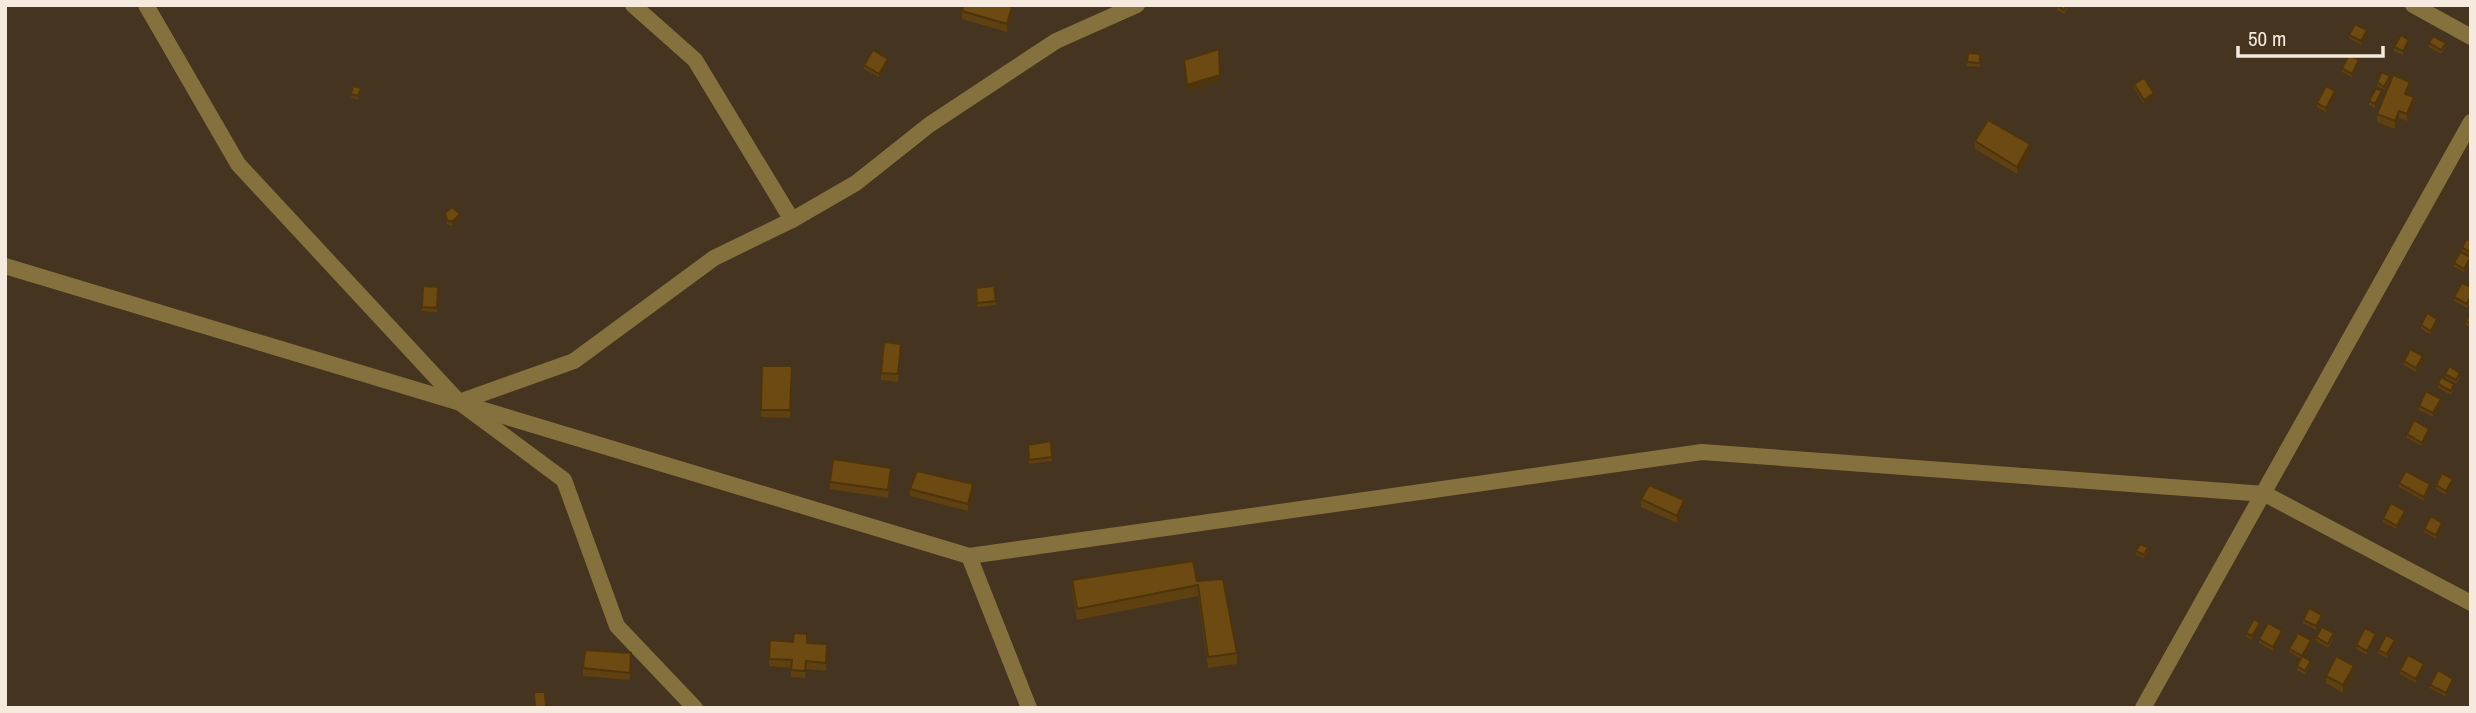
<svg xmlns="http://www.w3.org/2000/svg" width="2476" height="713" viewBox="0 0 2476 713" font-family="'Archivo Narrow',sans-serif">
	<rect width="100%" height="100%" fill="#45341f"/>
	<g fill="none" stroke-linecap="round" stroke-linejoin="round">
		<g stroke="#85713e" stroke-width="16">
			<polyline points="146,5 238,164 459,402 564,480 617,626 695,708"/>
			<polyline points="2413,5 2471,37"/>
			<polyline points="792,220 856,183 929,125 1056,41 1137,5"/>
			<polyline points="5,266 969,556 1029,708"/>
			<polyline points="459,402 574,361 714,258 792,220 695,60 633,5"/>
			<polyline points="969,556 1702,452 2265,494 2471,603"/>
			<polyline points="2143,708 2471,122"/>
		</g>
	</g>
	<g fill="#5f4010">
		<polygon points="2057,5 2069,5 2064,14 2057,10"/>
		<polygon points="962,11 1012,13 1007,32 962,19"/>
		<polygon points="2367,34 2361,45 2349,38 2349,35"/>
		<polygon points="2409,43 2403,55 2394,51 2394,47"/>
		<polygon points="2429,43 2446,46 2441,54 2429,47"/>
		<polygon points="1980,54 1980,67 1967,66 1967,62"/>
		<polygon points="888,63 879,77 864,69 864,65"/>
		<polygon points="2359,64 2352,77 2342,72 2342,68"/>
		<polygon points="2390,80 2384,90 2377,86 2377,82"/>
		<polygon points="2134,84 2154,97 2144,104 2134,88"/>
		<polygon points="2410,89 2408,95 2414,104 2407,121 2399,118 2395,129 2377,122 2377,114"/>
		<polygon points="361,92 358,100 351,97 351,94"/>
		<polygon points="2335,95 2326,112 2317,107 2317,103"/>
		<polygon points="2382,95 2375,108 2369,105 2369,101"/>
		<polygon points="1975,141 2030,152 2017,174 1975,149"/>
		<polygon points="445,213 460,218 452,226 447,224 445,217"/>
		<polygon points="2471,241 2471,256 2462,252 2462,248"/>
		<polygon points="2471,261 2464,272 2454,267 2454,263"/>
		<polygon points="423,286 438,287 437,312 422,311"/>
		<polygon points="2471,287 2471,300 2467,308 2454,301 2454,297"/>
		<polygon points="976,288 996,301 996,305 977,307"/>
		<polygon points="2471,313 2471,328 2466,325 2466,321"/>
		<polygon points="2437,323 2431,334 2421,329 2421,325"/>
		<polygon points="901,351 898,382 881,380 881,373"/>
		<polygon points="2423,360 2416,372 2404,365 2404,361"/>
		<polygon points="762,366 792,366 790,418 761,417"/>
		<polygon points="2445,374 2460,377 2456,384 2445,378"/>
		<polygon points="2438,384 2454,388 2451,395 2438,388"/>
		<polygon points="2441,403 2433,417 2419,410 2419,406"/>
		<polygon points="2429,432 2422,446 2407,438 2407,434"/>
		<polygon points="1051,441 1052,461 1029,464 1028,445"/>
		<polygon points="891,475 888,498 830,489 830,482"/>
		<polygon points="2399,483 2430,488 2424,501 2399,487"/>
		<polygon points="2453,483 2446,495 2436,489 2436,485"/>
		<polygon points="910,489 973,492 968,511 910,496"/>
		<polygon points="1641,499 1684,507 1677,523 1641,507"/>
		<polygon points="2405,514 2397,529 2383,522 2383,518"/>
		<polygon points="2442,527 2436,539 2424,532 2424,529"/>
		<polygon points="2136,551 2148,551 2144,558 2136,555"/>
		<polygon points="1072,580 1197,581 1237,653 1237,664 1208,668 1198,596 1077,620 1072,591"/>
		<polygon points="2322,619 2316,630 2303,623 2303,620"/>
		<polygon points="2260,626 2252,640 2246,637 2246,633"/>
		<polygon points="2282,635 2273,651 2259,643 2259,639"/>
		<polygon points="2316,637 2334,637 2328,648 2316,641"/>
		<polygon points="2376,638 2367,655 2356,649 2356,645"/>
		<polygon points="807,643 827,644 826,671 806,669 805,678 791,677 791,668 769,666 769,659"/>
		<polygon points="2311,644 2304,657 2311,664 2305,675 2297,670 2297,666 2301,659 2289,652 2289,649"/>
		<polygon points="2395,644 2387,658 2378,653 2378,650"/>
		<polygon points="631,660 630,680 583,676 583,668"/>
		<polygon points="2424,668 2416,683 2400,674 2400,670"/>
		<polygon points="2354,673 2343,693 2326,683 2326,676"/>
		<polygon points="2453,683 2446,697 2430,688 2430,685"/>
	</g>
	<g fill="#4d340d">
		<polygon points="1012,6 1012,13 1007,32 1007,24"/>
		<polygon points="2367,30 2367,34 2361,45 2361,41"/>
		<polygon points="2409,40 2409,43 2403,55 2403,51"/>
		<polygon points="888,59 888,63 879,77 879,74"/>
		<polygon points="2359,60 2359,64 2352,77 2352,74"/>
		<polygon points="1220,75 1220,82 1187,92 1187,85"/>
		<polygon points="2410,82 2410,89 2405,101 2405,94"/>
		<polygon points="2335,91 2335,95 2326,112 2326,108"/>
		<polygon points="2382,91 2382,95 2375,108 2375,104"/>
		<polygon points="2154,93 2154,97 2144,104 2144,100"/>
		<polygon points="2414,97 2414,104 2407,121 2407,114"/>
		<polygon points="2399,111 2399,118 2395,129 2395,121"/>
		<polygon points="2030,144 2030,152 2017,174 2017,167"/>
		<polygon points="460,214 460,218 452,226 452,222"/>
		<polygon points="2471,257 2471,261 2464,272 2464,269"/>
		<polygon points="2437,319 2437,323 2431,334 2431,331"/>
		<polygon points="2423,356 2423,360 2416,372 2416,368"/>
		<polygon points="2441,399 2441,403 2433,417 2433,413"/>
		<polygon points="2429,429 2429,432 2422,446 2422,443"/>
		<polygon points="2453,479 2453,483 2446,495 2446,491"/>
		<polygon points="973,484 973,492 968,511 968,504"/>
		<polygon points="2430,484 2430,488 2424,501 2424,497"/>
		<polygon points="1684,500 1684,507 1677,523 1677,516"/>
		<polygon points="2405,511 2405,514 2397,529 2397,526"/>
		<polygon points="2442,523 2442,527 2436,539 2436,535"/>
		<polygon points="2322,615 2322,619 2316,630 2316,626"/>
		<polygon points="2260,623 2260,626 2252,640 2252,636"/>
		<polygon points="2282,631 2282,635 2273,651 2273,647"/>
		<polygon points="2376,634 2376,638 2367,655 2367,651"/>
		<polygon points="2311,640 2311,644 2302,660 2302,656"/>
		<polygon points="2395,640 2395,644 2387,658 2387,654"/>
		<polygon points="2424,664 2424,668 2416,683 2416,679"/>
		<polygon points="2354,666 2354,673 2343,693 2343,685"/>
		<polygon points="2453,679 2453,683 2446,697 2446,693"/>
	</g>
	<g fill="#6e4a13" stroke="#4d340d" stroke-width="2">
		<polygon points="964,5 1010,5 1012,6 1007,24 962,11"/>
		<polygon points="2057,5 2067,5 2064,10"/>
		<polygon points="2355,24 2367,30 2361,41 2349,35"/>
		<polygon points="2401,35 2409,40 2403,51 2394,47"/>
		<polygon points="2433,36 2446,43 2441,50 2429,43"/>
		<polygon points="1219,49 1220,75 1187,85 1184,60"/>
		<polygon points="873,50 888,59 879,74 864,65"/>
		<polygon points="1968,53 1980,54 1980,63 1967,62"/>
		<polygon points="2349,55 2359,60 2352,74 2342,68"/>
		<polygon points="2382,72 2390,76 2384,87 2377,82"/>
		<polygon points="2393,75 2410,82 2405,94 2414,97 2407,114 2399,111 2395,121 2377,114"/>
		<polygon points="2144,78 2154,93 2144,100 2134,84"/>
		<polygon points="353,86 361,88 358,96 351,94"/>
		<polygon points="2326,86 2335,91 2326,108 2317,103"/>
		<polygon points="2376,88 2382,91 2375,104 2369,101"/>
		<polygon points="1988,120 2030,144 2017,167 1975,141"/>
		<polygon points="452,207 460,214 452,222 447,220 445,213"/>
		<polygon points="2466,239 2471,241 2471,252 2462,248"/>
		<polygon points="2460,252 2471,257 2464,269 2454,263"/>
		<polygon points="2462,283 2471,287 2471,296 2467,304 2454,297"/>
		<polygon points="423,286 438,287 437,308 422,307"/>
		<polygon points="994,286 996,301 977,303 976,288"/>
		<polygon points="2427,313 2437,319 2431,331 2421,325"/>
		<polygon points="2471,313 2471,324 2466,321"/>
		<polygon points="884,342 901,344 898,374 881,373"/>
		<polygon points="2410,349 2423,356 2416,368 2404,361"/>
		<polygon points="762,366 792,366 790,410 761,410"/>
		<polygon points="2449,366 2460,373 2456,380 2445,374"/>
		<polygon points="2441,377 2454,384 2451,391 2438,384"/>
		<polygon points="2426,391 2441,399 2433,413 2419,406"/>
		<polygon points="2414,420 2429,429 2422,443 2407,434"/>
		<polygon points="1051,441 1052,457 1029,460 1028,445"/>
		<polygon points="833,459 891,468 888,490 830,482"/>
		<polygon points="917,471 973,484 968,504 910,489"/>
		<polygon points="2406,471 2430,484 2424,497 2399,483"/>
		<polygon points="2442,473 2453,479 2446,491 2436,485"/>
		<polygon points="1649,485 1684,500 1677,516 1641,499"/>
		<polygon points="2391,503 2405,511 2397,526 2383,518"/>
		<polygon points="2431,516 2442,523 2436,535 2424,529"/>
		<polygon points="2140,544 2148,547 2144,555 2136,551"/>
		<polygon points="1193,561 1197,581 1223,579 1237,653 1208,657 1198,585 1077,609 1072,580"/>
		<polygon points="2309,608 2322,615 2316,626 2303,620"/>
		<polygon points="2254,619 2260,623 2252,636 2246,633"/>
		<polygon points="2268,623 2282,631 2273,647 2259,639"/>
		<polygon points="2322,627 2334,633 2328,644 2316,637"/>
		<polygon points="2365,628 2376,634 2367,651 2356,645"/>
		<polygon points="794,633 807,634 807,643 827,644 826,663 806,661 805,671 791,670 792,660 769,659 770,640 793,642"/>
		<polygon points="2298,633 2311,640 2302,656 2289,649"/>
		<polygon points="2386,635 2395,640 2387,654 2378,650"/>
		<polygon points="585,650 631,653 630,673 583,668"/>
		<polygon points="2408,655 2424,664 2416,679 2400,670"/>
		<polygon points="2302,656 2311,661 2305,671 2297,666"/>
		<polygon points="2336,656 2354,666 2343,685 2326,676"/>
		<polygon points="2438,670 2453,679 2446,693 2430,685"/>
		<polygon points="534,692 545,692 546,708 535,708"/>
	</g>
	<rect width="2476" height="713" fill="none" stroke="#f5eadd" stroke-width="14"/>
	<path d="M2238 46v10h145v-10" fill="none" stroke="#f5eadd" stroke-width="3.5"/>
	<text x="2248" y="46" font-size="21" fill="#f5eadd" stroke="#45341f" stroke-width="5" paint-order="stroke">50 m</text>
</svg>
